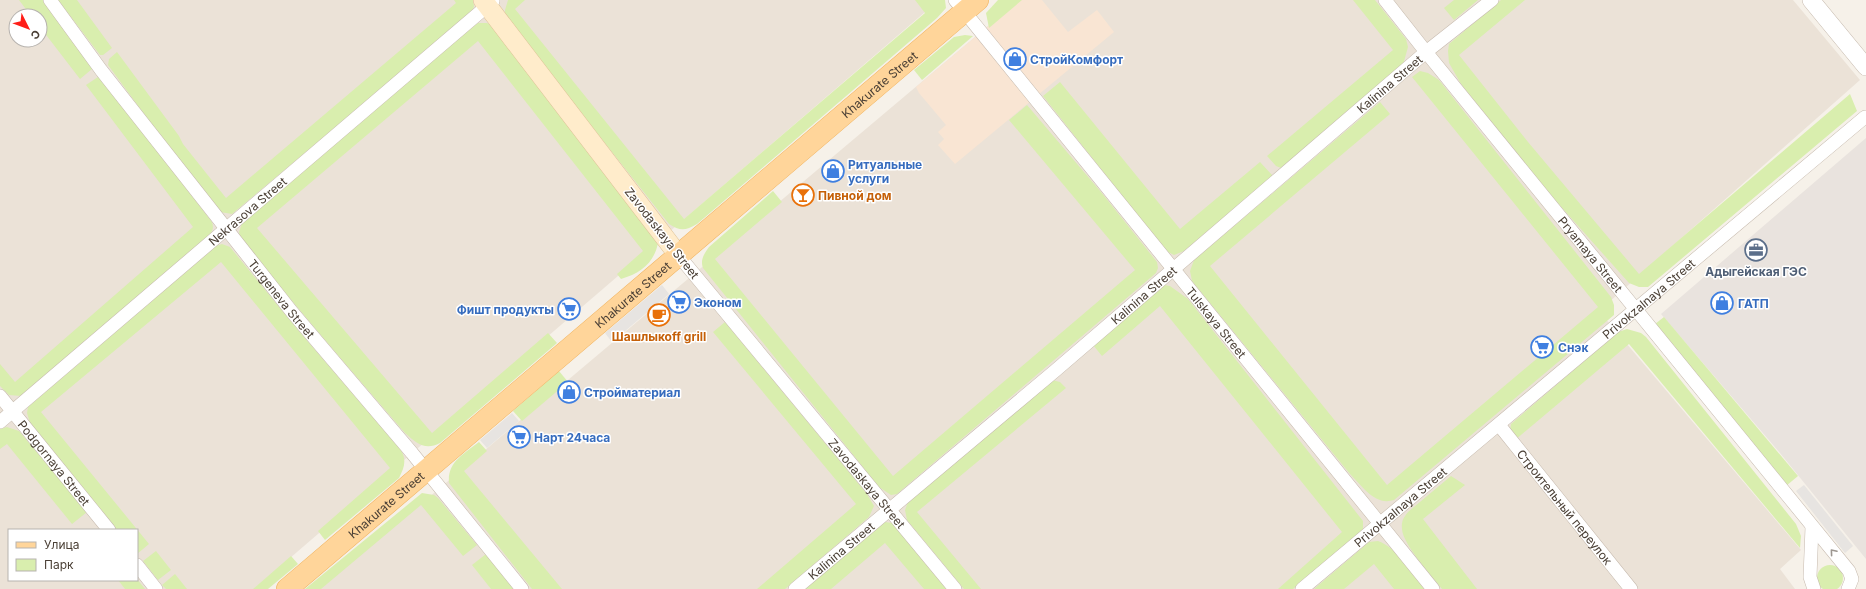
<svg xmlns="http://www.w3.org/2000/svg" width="1866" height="589" viewBox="0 0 1866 589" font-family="Inter,sans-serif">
	<rect width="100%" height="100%" fill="#f6f1e9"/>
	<g fill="#ebe2d7" fill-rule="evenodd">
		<path d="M0,0H939L254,589H0ZM16,16H40V40H16ZM9,530H137V580H9Z"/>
		<polygon points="1019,0 1793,0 1860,80 1599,311 1801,550 1780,569 1795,589 320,589"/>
	</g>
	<polygon fill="#f9e5d3" points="1019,0 1042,0 1068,32 1097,10 1114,32 955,164 938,145 944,139 938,132 946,125 919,93 916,87"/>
	<polygon fill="#e9e3de" points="1866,138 1866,559 1780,453 1661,314"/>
	<g fill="#d9eeae">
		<polygon points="19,0 43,0 91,64 92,69 80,79 40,27 40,16 31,16"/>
		<polygon points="58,0 77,0 112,48 103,55 100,55"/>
		<polygon points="454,0 473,0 474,6 472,13 232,214 220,212 172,152 108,65 109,59 117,52 179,136 183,144 226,198 456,3"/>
		<path d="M508,0H525L515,9L684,219L925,13L915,0H945L946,8L937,18L697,224C685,231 680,231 669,224L505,17V10Z"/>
		<polygon points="998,0 1022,0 989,28 986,13"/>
		<polygon points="1353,0 1375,0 1406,39 1408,47 1403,65 1281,168 1276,166 1267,156 1393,50"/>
		<polygon points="1454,0 1478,0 1454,20 1444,8"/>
		<polygon points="1501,0 1525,0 1459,55 1528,142 1639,274 1850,94 1857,111 1648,287 1639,287 1629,283 1547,191 1461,84 1449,63 1448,51 1449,44"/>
		<path d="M478,23H487L494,27L658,243C654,263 641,273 621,279L617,274L643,251L478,41L257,228L432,433L548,333L557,343L440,443C425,451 416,443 405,433C349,368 293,304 240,237L239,232L242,223L467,31Z"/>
		<polygon points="965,35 973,36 922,80 914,70 954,37"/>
		<path d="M1420,71L1428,73L1439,80L1611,297L1614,305V315L1394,500C1375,506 1363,487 1350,474L1192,281L1190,271L1194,260L1380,102L1390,114L1210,266L1387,485L1598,307L1412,77Z"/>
		<path d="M98,77L101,78L212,222C215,231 210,234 204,240L21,396L9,395L0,386V364L15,382L193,227L86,85Z"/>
		<polygon points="1060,82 1180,229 1260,162 1273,176 1184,251 1174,255 1166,251 1043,96"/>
		<path d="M1027,105L1101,192L1157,262L1158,268L1156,273L897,494L891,495L879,487L703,268C700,260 704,254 709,247L773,191L782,202L715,259L893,476L1135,270L1009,120Z"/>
		<path d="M222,244L230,247L298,330L401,450C407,461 404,468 399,478L325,540L318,531L390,468L221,262L41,412L149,544L137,554V530H117L30,423L27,413L28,407L216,246Z"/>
		<polygon points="1164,285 1170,286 1188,299 1363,521 1363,529 1357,535 1293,589 1278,589 1342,532 1160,306 1102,356 1093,345"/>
		<polygon points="1664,317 1798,476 1786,486 1655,324"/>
		<polygon points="725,322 867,494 874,506 869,517 785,589 757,589 856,504 713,332"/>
		<polygon points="1627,329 1641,333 1646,337 1796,524 1801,536 1800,548 1629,344 1515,440 1510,431 1511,424 1618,332"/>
		<polygon points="559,371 568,382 522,421 513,411"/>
		<polygon points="1052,380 1060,382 1066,388 917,512 981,589 964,589 907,520 905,510 908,502"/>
		<polygon points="7,427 19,431 87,512 72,524 7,444 0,449 0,429"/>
		<path d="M479,442L487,451L464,471L562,589H532L449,483C447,462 464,454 479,442Z"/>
		<path d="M1451,476L1465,485L1423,519L1477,589H1442C1432,576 1403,545 1402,529C1401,521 1404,517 1408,512Z"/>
		<polygon points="422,493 434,495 438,498 477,545 463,556 421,505 321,589 305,589"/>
		<polygon points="885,522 892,523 948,589 924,589 885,543 831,589 802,589 880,523"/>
		<path d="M1378,541C1398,548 1412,573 1425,589H1394L1374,564L1344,589H1314L1369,542Z"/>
		<polygon points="156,551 171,570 158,580 143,561"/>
		<polygon points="486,554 514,589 491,589 472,565"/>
		<polygon points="291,556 298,564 268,589 253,589"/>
		<circle cx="1830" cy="578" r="13"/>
		<polygon points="175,574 187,589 166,589 162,585"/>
		<polygon points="137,579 145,589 125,589 118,580"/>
	</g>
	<g fill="#e7e4e1">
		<polygon points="662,285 669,294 612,342 605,333"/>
		<polygon points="512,413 519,421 487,448 480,440"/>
		<polygon points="1804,485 1853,546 1845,553 1796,491"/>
	</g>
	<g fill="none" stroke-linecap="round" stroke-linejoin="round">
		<g stroke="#c6baae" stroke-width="14">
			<g id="minor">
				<path id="s1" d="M50,0L101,70L292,312L412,453L522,589"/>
				<path id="s2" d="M955,0L1433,589"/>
				<path id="s3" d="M1385,0L1426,52L1849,571L1852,579L1848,589"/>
				<path id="s4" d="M679,256L955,589"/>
				<path id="s5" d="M0,396L109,530"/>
				<path id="s6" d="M0,422L493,1"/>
				<path id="s7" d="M1499,425L1631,589"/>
				<polyline points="1812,527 1810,577 1814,589"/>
				<polyline points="137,565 156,589"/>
				<path id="s8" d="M795,589L1056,370L1426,52L1492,0"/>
				<path id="s9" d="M1302,589L1865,117"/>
			</g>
		</g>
		<g stroke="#c6baae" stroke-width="18">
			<polyline id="tertiary" points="1811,0 1866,67"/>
		</g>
		<g stroke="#dec297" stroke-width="20">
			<polyline id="secondary" points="483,0 679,256"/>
		</g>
		<g stroke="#f0b25d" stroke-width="22">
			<g id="primary">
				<path id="s10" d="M287,589L978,0"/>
			</g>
		</g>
		<use href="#minor" stroke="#fff" stroke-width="13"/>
		<use href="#tertiary" stroke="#fff" stroke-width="17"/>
		<use href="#secondary" stroke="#ffeccb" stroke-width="19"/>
		<use href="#primary" stroke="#ffd59a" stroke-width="21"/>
	</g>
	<defs><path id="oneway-chevron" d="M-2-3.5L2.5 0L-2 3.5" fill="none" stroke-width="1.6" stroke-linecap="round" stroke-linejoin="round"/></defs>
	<use stroke="#9c9690" href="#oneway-chevron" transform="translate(1833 552) rotate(-130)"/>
	<defs>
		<g id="shop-ring" transform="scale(1.15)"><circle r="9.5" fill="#fff" stroke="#3f7fe0" stroke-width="1.5"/><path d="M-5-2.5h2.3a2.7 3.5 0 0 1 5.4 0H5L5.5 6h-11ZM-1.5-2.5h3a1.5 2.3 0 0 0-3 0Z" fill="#3f7fe0"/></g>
		<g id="bar-ring" transform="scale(1.15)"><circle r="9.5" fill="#fff" stroke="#e8710a" stroke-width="1.5"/><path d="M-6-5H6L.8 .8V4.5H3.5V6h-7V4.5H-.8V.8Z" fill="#e8710a"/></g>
		<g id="office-ring" transform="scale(1.15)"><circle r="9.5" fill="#fff" stroke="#5c6f8a" stroke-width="1.5"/><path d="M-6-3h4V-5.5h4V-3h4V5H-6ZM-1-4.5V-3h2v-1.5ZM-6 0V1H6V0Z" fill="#5c6f8a"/></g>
		<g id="supermarket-ring" transform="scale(1.15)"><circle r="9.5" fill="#fff" stroke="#3f7fe0" stroke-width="1.5"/><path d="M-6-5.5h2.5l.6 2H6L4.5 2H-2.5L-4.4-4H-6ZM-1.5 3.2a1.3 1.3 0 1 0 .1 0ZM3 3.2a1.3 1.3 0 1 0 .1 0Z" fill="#3f7fe0"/></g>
		<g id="cafe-ring" transform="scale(1.15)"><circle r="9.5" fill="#fff" stroke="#e8710a" stroke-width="1.5"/><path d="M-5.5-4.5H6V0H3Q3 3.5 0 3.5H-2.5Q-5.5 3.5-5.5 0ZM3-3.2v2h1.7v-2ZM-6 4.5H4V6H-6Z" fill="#e8710a"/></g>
	</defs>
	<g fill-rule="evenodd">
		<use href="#shop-ring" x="1015" y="59"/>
		<use href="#shop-ring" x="833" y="171"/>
		<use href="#bar-ring" x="803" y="195"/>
		<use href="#office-ring" x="1756" y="250"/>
		<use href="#supermarket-ring" x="679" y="302"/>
		<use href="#shop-ring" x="1722" y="303"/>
		<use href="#supermarket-ring" x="569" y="309"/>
		<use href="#cafe-ring" x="659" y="315"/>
		<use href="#supermarket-ring" x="1542" y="347"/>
		<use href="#shop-ring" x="569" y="392"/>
		<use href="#supermarket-ring" x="519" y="437"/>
	</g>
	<g text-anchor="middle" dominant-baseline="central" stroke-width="3" stroke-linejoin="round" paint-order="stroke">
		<g font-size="12" font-weight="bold" fill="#366cbe" stroke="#fff" text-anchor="start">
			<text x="1030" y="59">СтройКомфорт</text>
			<text x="848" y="164">Ритуальные<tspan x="848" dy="14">услуги</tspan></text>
			<text x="694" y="302">Эконом</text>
			<text x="1738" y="303">ГАТП</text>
			<text x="554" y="309" text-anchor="end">Фишт продукты</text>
			<text x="1558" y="347">Снэк</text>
			<text x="584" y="392">Стройматериал</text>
			<text x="534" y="437">Нарт 24часа</text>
		</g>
		<g font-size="12" fill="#4b4036" stroke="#fff">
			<text stroke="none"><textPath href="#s10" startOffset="778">Khakurate Street</textPath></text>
			<text stroke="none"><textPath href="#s8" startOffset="780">Kalinina Street</textPath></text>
			<text stroke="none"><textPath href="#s6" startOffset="325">Nekrasova Street</textPath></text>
			<text transform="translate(662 233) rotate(52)">Zavodaskaya Street</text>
			<text stroke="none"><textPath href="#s3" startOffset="327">Pryamaya Street</textPath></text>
			<text stroke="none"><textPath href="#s10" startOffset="454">Khakurate Street</textPath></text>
			<text stroke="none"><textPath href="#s8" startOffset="456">Kalinina Street</textPath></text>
			<text stroke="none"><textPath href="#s1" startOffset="378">Turgeneva Street</textPath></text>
			<text stroke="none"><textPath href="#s9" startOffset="452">Privokzalnaya Street</textPath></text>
			<text stroke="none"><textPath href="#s2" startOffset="415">Tulskaya Street</textPath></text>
			<text stroke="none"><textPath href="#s5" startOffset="86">Podgornaya Street</textPath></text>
			<text stroke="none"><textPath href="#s4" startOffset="295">Zavodaskaya Street</textPath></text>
			<text stroke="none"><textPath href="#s10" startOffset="130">Khakurate Street</textPath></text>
			<text stroke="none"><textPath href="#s9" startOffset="128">Privokzalnaya Street</textPath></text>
			<text stroke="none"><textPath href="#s7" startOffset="105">Строительный переулок</textPath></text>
			<text stroke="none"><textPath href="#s8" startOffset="60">Kalinina Street</textPath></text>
		</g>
		<g font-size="12" font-weight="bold" fill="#c56008" stroke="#fff" text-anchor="start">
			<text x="818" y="195">Пивной дом</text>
			<text x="659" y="336" text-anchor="middle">Шашлыкоff grill</text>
		</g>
		<g font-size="12" font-weight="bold" fill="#4e5e75" stroke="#fff">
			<text x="1756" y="271">Адыгейская ГЭС</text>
		</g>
	</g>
	<rect x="8" y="529" width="130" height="52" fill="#ffffff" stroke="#b7b3af"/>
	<rect x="16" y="542" width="20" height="6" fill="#ffd59a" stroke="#b7b3af"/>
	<text x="44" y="549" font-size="12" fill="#4b4036">Улица</text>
	<rect x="16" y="559" width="20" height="12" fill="#d9eeae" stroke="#b7b3af"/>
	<text x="44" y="569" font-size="12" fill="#4b4036">Парк</text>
	<g transform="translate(28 28) rotate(132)"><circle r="19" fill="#ffffff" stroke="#b7b3af"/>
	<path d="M0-3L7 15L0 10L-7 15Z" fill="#ff1e18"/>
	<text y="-6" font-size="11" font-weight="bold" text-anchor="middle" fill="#4b4036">С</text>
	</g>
</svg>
